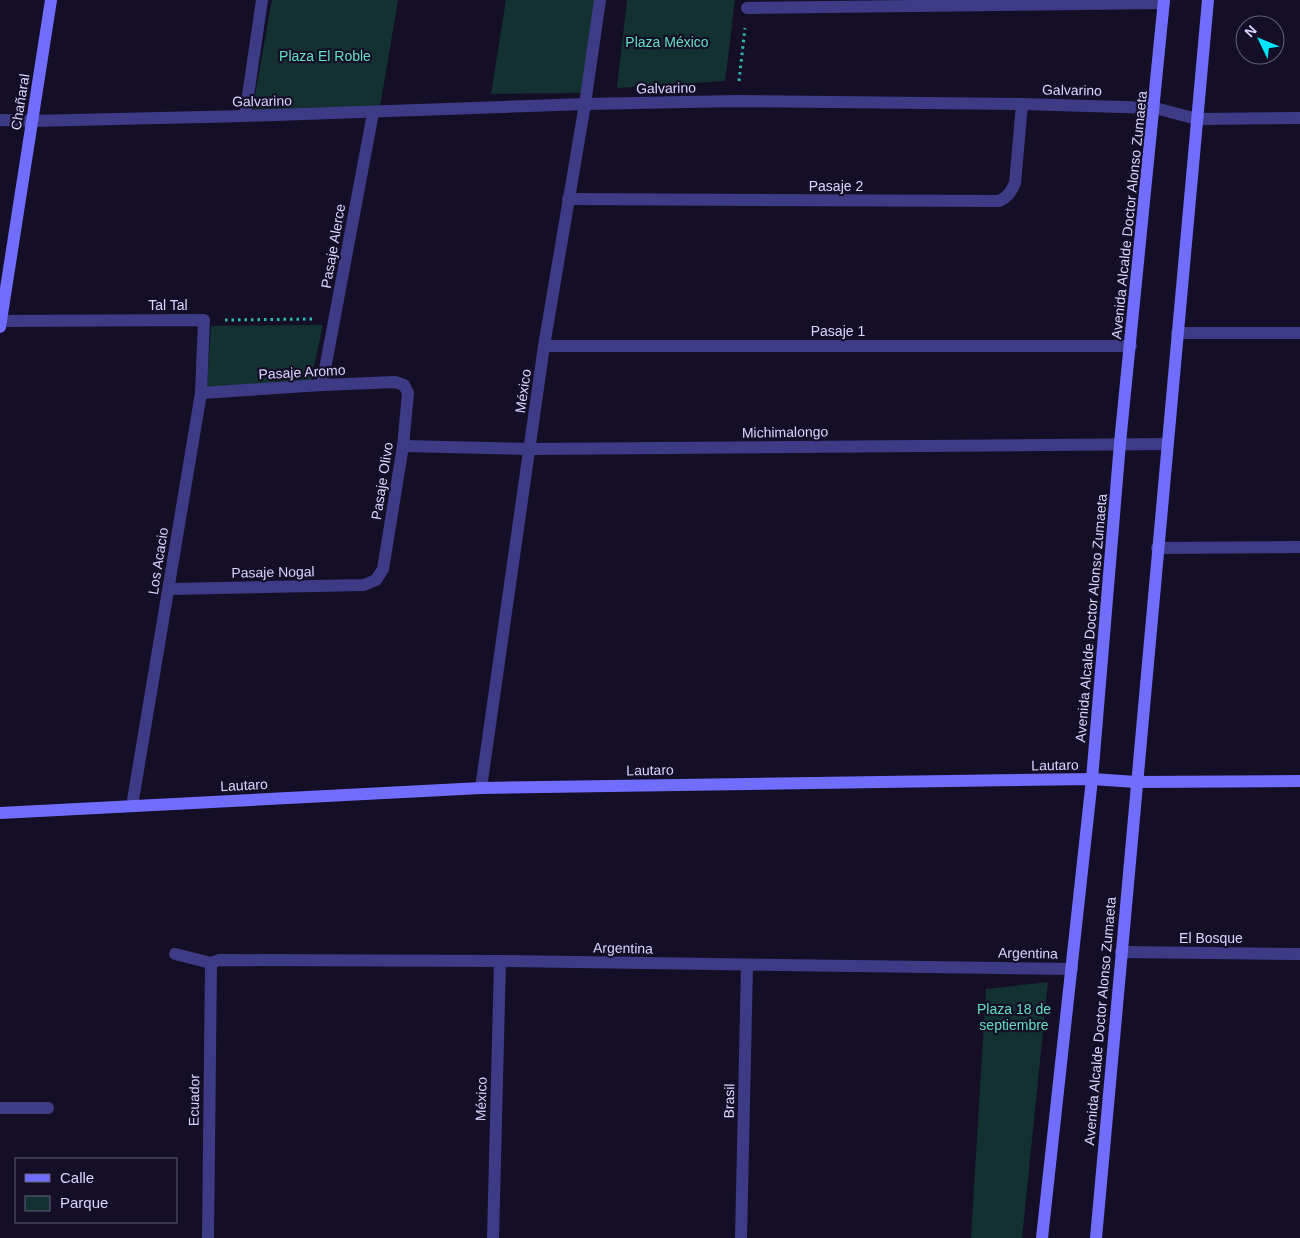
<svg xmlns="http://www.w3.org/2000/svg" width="1300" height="1238" viewBox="0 0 1300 1238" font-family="Helvetica,sans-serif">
	<rect width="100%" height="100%" fill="#140f27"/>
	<g fill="#123130">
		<polygon points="272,0 398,0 379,113 252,112"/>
		<polygon points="506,0 604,0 592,93 491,94"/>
		<polygon points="627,0 735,0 725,81 617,88"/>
		<polygon points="323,325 311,380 207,387 211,326"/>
		<polygon points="1048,982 1022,1238 971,1238 986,989"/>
	</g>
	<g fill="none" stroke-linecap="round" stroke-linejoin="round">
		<g stroke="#30b8b1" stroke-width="3" stroke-dasharray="2.5 4" stroke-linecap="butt">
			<polyline points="739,81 745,28"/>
			<polyline points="225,320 313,319"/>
		</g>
		<g stroke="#3e3b86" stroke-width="12">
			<polyline points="747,8 1164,3"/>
			<polyline points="245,116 262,0"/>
			<polyline points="0,120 32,121 245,116 585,104 736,101 1022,104 1155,108 1197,119 1300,118"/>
			<path d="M568,199L999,201C1008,197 1011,192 1015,183L1022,104"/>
			<polyline points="0,321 204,320 201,393 132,806"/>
			<polyline points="1177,333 1300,333"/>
			<polyline points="544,346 1131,346"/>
			<polyline points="322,385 373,113"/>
			<polyline points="403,446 530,449 1167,444"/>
			<polyline points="1157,548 1300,547"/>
			<polyline points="169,589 364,585 376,580 383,569 403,446 408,393 404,385 395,382 322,385 201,393"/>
			<polyline points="481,788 544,346 585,104 600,0"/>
			<polyline points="1121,952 1300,954"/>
			<polyline points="175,954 211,963 219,960 500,961 1072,969"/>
			<polyline points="0,1108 48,1108"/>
			<polyline points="208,1238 211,963"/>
			<polyline points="493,1238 500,961"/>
			<polyline points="741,1238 747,965"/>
		</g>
		<g stroke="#716dfe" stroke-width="12">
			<polyline points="0,327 51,0"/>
			<polyline points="0,813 481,788 1092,779 1136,782 1300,781"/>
			<polyline points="1042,1238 1092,779 1120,443 1164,0"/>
			<polyline points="1096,1238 1208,0"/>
		</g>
	</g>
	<g text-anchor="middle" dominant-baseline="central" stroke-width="4.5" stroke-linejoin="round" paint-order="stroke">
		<g font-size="14" fill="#61e0c1" stroke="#140f27">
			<text x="667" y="42">Plaza México</text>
			<text x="325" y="56">Plaza El Roble</text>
			<text x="1014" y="1009">Plaza 18 de<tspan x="1014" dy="16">septiembre</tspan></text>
		</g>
		<g font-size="14" fill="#dad5ff" stroke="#140f27">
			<text transform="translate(666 88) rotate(-1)">Galvarino</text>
			<text transform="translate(1072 90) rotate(1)">Galvarino</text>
			<text transform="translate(262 101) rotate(-1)">Galvarino</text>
			<text transform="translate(20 102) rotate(-81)">Chañaral</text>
			<text x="836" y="186">Pasaje 2</text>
			<text transform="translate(1129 215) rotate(-84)">Avenida Alcalde Doctor Alonso Zumaeta</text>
			<text transform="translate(333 246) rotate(-80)">Pasaje Alerce</text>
			<text x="168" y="305">Tal Tal</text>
			<text x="838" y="331">Pasaje 1</text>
			<text transform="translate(302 372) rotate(-3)">Pasaje Aromo</text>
			<text transform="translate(523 391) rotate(-82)">México</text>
			<text transform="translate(785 432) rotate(-1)">Michimalongo</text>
			<text transform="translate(382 481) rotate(-81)">Pasaje Olivo</text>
			<text transform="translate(158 561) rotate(-81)">Los Acacio</text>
			<text transform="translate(273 572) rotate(-1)">Pasaje Nogal</text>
			<text transform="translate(1091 618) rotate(-85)">Avenida Alcalde Doctor Alonso Zumaeta</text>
			<text transform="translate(1055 765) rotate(-1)">Lautaro</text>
			<text transform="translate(650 770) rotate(-1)">Lautaro</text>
			<text transform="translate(244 785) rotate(-3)">Lautaro</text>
			<text x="1211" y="938">El Bosque</text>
			<text transform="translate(623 948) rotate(1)">Argentina</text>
			<text transform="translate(1028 953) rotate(1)">Argentina</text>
			<text transform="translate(1100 1021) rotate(-85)">Avenida Alcalde Doctor Alonso Zumaeta</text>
			<text transform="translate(481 1099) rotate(-88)">México</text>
			<text transform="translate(194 1100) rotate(-89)">Ecuador</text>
			<text transform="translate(729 1101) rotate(-89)">Brasil</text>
		</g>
	</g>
	<rect x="15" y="1158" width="162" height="65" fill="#140f27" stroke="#635e7d"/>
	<rect x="25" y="1174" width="25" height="8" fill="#716dfe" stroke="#635e7d"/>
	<text x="60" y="1183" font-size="15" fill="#dad5ff">Calle</text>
	<rect x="25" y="1196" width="25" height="15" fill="#123130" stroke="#635e7d"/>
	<text x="60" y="1208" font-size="15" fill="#dad5ff">Parque</text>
	<g transform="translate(1260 40) rotate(313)"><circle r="24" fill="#140f27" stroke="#635e7d"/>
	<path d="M0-4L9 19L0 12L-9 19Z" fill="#02e3fe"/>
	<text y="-8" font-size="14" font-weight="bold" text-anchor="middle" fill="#dad5ff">N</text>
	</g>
</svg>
